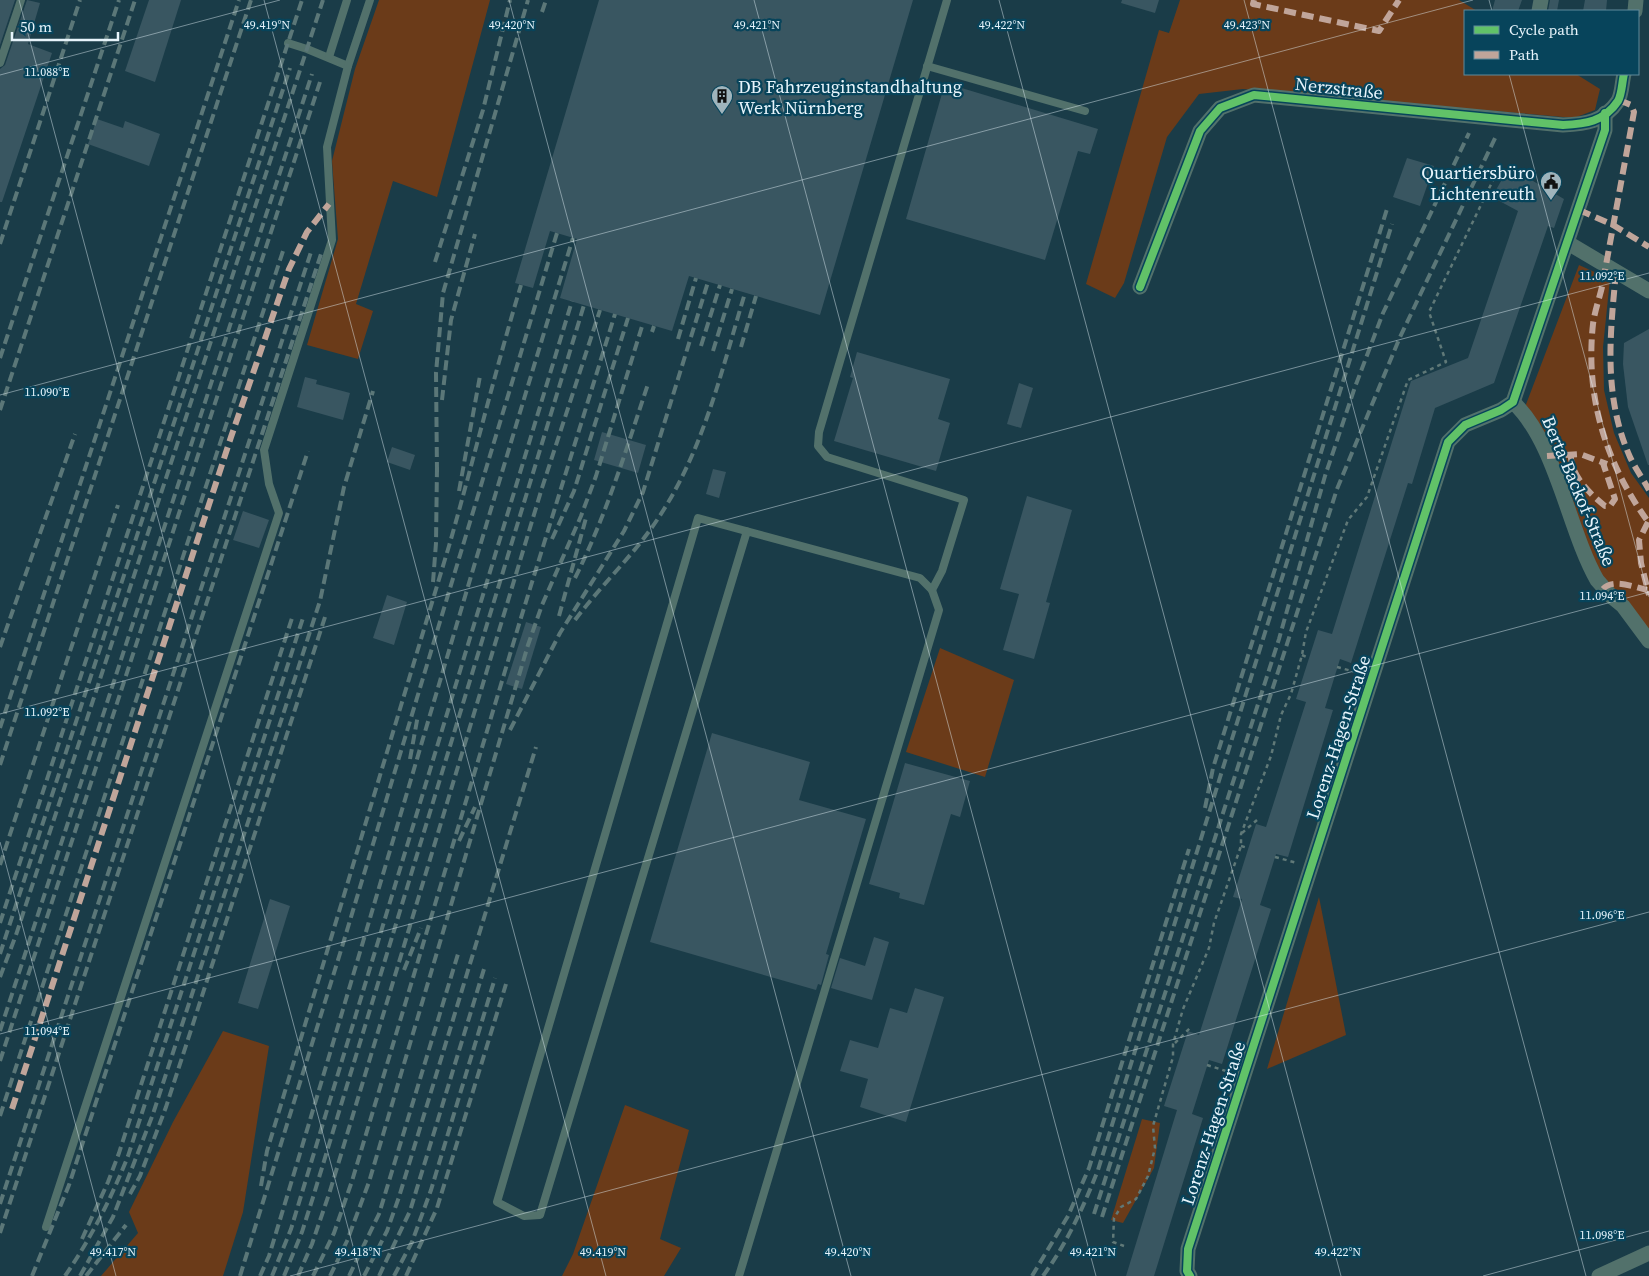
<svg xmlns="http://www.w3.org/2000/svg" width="1649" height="1276" viewBox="0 0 1649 1276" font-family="'Source Serif 4',serif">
	<rect width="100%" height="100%" fill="#1a3c48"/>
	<g fill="#6b3b19">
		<polygon points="379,0 490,0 437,197 393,181 356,304 373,311 358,359 307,345 338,239 332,161 355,69"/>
		<polygon points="1180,0 1459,0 1477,11 1465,11 1465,74 1576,74 1600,89 1595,110 1574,118 1243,89 1199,94 1167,137 1124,283 1115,298 1086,284 1159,30 1169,33"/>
		<polygon points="1579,265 1610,279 1603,347 1604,390 1614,433 1631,473 1649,498 1649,634 1606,585 1525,407"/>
		<polygon points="940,648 1014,680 985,777 906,752"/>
		<polygon points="1319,897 1346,1035 1267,1069"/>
		<polygon points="223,1031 269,1046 243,1212 223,1276 101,1276 138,1233 129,1212 173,1122"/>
		<polygon points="625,1105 689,1130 660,1239 681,1248 664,1276 562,1276 573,1254"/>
		<polygon points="1142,1119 1160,1123 1154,1168 1123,1223 1111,1220"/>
	</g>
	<g fill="#395661">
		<polygon points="0,0 15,0 0,45"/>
		<polygon points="27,0 40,3 28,44 52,53 2,202 0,202 0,69 5,65"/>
		<polygon points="149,0 181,0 155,82 125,71"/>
		<polygon points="599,0 913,0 820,315 689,276 672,331 560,298 577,239 550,231 533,288 515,283"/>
		<polygon points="1122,0 1159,0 1155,13 1121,3"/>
		<polygon points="1495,0 1522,0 1518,11 1492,11"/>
		<polygon points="1550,0 1559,0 1557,11 1548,11"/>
		<polygon points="1585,0 1607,0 1606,11 1583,11"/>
		<polygon points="945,83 1098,129 1090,154 1078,151 1045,260 906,219"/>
		<polygon points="97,119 123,128 125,121 160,134 149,166 88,144"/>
		<polygon points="1407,158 1434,166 1420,206 1393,197"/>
		<polygon points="1509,167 1564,199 1554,228 1548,226 1494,383 1435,408 1412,484 1408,483 1351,663 1340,659 1325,708 1333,710 1288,857 1276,854 1260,905 1271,909 1222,1064 1209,1060 1192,1114 1203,1118 1154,1276 1126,1276 1177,1110 1164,1106 1188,1031 1199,1035 1242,899 1233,897 1256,824 1266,827 1306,702 1296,699 1318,630 1332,634 1411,381 1468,358 1518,211 1492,197"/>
		<polygon points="1649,329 1649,465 1648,465 1628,407 1623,364 1624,343"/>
		<polygon points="857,352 950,379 938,419 950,423 936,471 834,441 853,378 850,377"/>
		<polygon points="305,377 317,380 316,384 350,393 343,420 297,407"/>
		<polygon points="1019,383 1033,388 1021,428 1007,424"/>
		<polygon points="602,432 646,445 638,473 594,460"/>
		<polygon points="392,447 415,455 410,470 387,462"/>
		<polygon points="713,469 726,472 719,498 706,494"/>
		<polygon points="1027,496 1072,510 1046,602 1050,603 1034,659 1003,650 1019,594 1000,589"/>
		<polygon points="243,511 269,520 259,548 233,540"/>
		<polygon points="387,595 407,602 394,645 373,638"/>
		<polygon points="526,622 541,627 522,689 506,684"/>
		<polygon points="712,733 810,762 799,800 866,819 826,954 829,955 821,985 818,984 816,990 650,942"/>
		<polygon points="905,763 970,781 960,817 951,814 924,905 899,898 900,893 869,884"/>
		<polygon points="270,899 290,906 258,1009 238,1003"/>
		<polygon points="874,937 889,942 872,1000 831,988 840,958 865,966"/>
		<polygon points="915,988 944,997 906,1122 860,1107 868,1079 840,1071 850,1040 878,1048 890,1008 907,1013"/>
	</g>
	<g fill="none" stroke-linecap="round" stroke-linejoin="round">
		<g stroke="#607978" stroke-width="2.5" stroke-dasharray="4 4" stroke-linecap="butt">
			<polyline points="1302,655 1309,658"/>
			<polyline points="1337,667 1359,673"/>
			<polyline points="1242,833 1257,820"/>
			<polyline points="1241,846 1248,848"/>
			<polyline points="1275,857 1297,863"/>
			<polyline points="1175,1043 1190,1028"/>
			<polyline points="1207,1065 1229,1072"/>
			<polyline points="1124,1246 1113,1242 1114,1218 1121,1207 1136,1199 1148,1176 1155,1148 1153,1126 1173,1057 1173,1044 1183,1009 1209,948 1214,923 1241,846 1241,834 1271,756 1281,715 1291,694 1302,655 1306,632 1348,520 1367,497 1408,380 1446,362 1429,312 1497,172"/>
		</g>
		<g stroke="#52716b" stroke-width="8">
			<polyline points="288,43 307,49 348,66"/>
			<polyline points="329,57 347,0"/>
			<polyline points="0,63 21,0"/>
			<polyline points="927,66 1085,111"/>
			<polyline points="932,590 942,571 964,500 827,457 818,446 819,432 947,0"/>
			<polyline points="46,1227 279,513 269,484 264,450 332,240 327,147 348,66 370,0"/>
			<polyline points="739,1276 939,610 932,590 920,578 698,518 497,1202 524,1216 540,1215 747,531"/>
		</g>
		<g stroke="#52716b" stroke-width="15">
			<polyline points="1539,11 1541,0"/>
			<polyline points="1635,11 1636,0"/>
			<polyline points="1568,243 1649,291"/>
			<path d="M1140,287L1200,131L1220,108L1254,95L1563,125C1585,124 1604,122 1618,101C1622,94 1622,82 1624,74"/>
			<path d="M1513,402C1556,442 1568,529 1597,580L1612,597L1623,606L1649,641"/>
			<polyline points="1190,1276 1187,1271 1188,1249 1448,442 1465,425 1501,410 1513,402 1605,130 1605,113"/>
			<polyline points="1599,1276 1649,1253"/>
		</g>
		<g stroke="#5b7778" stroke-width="4" stroke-dasharray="10 5" stroke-linecap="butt">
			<polyline points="542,12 546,0"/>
			<polyline points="0,244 80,0"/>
			<polyline points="435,262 483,110 510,0"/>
			<polyline points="652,332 654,326"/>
			<polyline points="678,339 696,278"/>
			<polyline points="701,346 720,285"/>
			<polyline points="741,347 756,296"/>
			<polyline points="713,351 732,289"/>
			<polyline points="0,358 119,0"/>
			<polyline points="442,400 451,320 475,234"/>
			<polyline points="0,410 135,0"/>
			<polyline points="437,472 436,373 443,293 528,0"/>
			<polyline points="459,491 480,376"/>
			<polyline points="552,539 574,491 628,318"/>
			<path d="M575,578C606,516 626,450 648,384"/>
			<polyline points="433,582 436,543 437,467"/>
			<polyline points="559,616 586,518"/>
			<path d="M575,620C602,584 635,554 659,517C704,449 722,369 745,293"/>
			<polyline points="0,647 75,434"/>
			<polyline points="0,728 239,0"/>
			<polyline points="510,730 560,633 624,531 643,492 708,282"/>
			<polyline points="410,759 418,715"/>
			<polyline points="0,765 251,0"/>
			<polyline points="1205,808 1213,768 1387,209"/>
			<polyline points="459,841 475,807"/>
			<polyline points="0,865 118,505"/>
			<polyline points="0,923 302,0"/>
			<polyline points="0,954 290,68"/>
			<polyline points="404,970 421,928"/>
			<polyline points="0,977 16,935 323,0"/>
			<polyline points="0,1031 312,74"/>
			<polyline points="0,1061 320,82"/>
			<polyline points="0,1116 283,251"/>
			<path d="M261,1186L267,1151L449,546C474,459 495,371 521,285"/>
			<polyline points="130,1194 140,1176 166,1107 325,617"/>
			<polyline points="0,1204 312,249"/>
			<polyline points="1094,1214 1279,639 1325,476 1355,387 1383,313 1469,133"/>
			<polyline points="1102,1217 1337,489 1400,337 1497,134"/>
			<polyline points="0,1233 321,254"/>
			<polyline points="82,1239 108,1182 119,1153 293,615"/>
			<polyline points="32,1276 69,1185 308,451"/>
			<path d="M65,1276C91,1238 111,1199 128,1156L303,618"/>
			<polyline points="80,1276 113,1217 153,1114 320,601 344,487 373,391"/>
			<polyline points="86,1276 126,1225"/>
			<polyline points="240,1276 342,947 557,233"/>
			<path d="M260,1276L269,1256C372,917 469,576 573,238"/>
			<polyline points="272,1276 291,1229 572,301"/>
			<polyline points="284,1276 302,1232 314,1194 584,305"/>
			<polyline points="298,1276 312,1244 330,1191 542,488 600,310"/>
			<polyline points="313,1276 334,1233 352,1181 520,621 615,314"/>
			<polyline points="330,1276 347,1241 369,1182 528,645 542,605 581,516 596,476 643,323"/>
			<polyline points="349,1276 379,1214 458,954"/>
			<polyline points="364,1276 387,1231 399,1197 536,747"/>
			<polyline points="379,1276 410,1211 484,969"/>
			<polyline points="394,1276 412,1242 431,1190 495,978"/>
			<polyline points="406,1276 437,1208 506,984"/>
			<polyline points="1032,1276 1068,1216 1089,1168 1189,849"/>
			<path d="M1043,1276C1067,1243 1083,1208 1098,1170L1392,224"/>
		</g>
		<g stroke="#c0a59a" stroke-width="6" stroke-dasharray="12 6" stroke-linecap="butt">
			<polyline points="1254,0 1253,4 1379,31 1399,0"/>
			<path d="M1619,100L1631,105L1634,112C1624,167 1614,221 1604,276C1602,292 1595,308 1593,324C1585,398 1606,464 1649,523"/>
			<polyline points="1579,210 1613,225 1649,247"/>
			<path d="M1616,272C1610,335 1603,396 1630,457C1635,468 1643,479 1649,490"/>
			<path d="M1571,453C1569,474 1590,494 1605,506H1610L1615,499L1603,463"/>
			<polyline points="1547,456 1580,454 1607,464"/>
			<polyline points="1648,522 1639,540 1641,563 1649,595"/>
			<path d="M1603,589C1613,578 1634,587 1647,590"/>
			<polyline points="12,1109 231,437 289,269 307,232 329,204"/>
		</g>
		<g stroke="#07445b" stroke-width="11">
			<g id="cycleway">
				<path d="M1140,287L1200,131L1220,108L1254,95L1563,125C1585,124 1604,122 1618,101C1622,94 1622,82 1624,74"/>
				<polyline points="1190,1276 1187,1271 1188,1249 1448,442 1465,425 1501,410 1513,402 1605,130 1605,113"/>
			</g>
		</g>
		<use href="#cycleway" stroke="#61c268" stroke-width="8"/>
	</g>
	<path fill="none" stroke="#e7f4fb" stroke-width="1" stroke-opacity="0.45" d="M19,0L361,1276M264,0L606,1276M509,0L851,1276M754,0L1096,1276M999,0L1341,1276M1244,0L1586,1276M1489,0L1492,11M1509,74L1649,597M0,75L280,0M0,395L1473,0M0,714L1649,273M0,842L116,1276M0,1034L1649,592M290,1276L1649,912M1483,1276L1649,1231"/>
	<defs>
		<g id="building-pin" transform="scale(1.125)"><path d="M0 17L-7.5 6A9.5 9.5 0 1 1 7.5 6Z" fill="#9fb4bc" stroke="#07445b"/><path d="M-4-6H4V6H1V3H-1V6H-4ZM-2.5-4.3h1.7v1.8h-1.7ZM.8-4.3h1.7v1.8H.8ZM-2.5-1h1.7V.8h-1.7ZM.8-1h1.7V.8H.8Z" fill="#111"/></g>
		<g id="civic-pin" transform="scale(1.125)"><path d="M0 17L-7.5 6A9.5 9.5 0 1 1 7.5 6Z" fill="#9fb4bc" stroke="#07445b"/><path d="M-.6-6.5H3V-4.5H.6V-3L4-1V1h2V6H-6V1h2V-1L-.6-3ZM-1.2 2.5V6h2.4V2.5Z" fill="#111"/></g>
	</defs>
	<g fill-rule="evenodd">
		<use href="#building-pin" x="722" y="96"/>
		<use href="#civic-pin" x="1551" y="182"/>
	</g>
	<g text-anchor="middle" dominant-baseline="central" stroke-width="4.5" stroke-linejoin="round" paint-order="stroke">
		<g font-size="18" fill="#e7f4fb" stroke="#07445b" text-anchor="start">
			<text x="738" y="86">DB Fahrzeuginstandhaltung<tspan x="738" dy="21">Werk Nürnberg</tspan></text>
			<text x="1535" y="172" text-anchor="end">Quartiersbüro<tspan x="1535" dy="21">Lichtenreuth</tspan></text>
		</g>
		<g font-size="18" fill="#e7f4fb" stroke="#07445b">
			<text transform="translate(1339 88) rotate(6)">Nerzstraße</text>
			<text transform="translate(1579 491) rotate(67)">Berta-Backof-Straße</text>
			<text transform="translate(1338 737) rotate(-72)">Lorenz-Hagen-Straße</text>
			<text transform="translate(1213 1123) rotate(-72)">Lorenz-Hagen-Straße</text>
		</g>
	</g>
	<g font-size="12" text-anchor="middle" fill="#e7f4fb" stroke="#07445b" stroke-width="4.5" stroke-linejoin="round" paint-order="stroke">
		<text x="267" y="29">49.419°N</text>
		<text x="512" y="29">49.420°N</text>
		<text x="757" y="29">49.421°N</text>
		<text x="1002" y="29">49.422°N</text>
		<text x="1247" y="29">49.423°N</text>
		<text x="47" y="76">11.088°E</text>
		<text x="1602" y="280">11.092°E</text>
		<text x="47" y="396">11.090°E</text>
		<text x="1602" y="600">11.094°E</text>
		<text x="47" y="716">11.092°E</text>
		<text x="1602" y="919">11.096°E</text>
		<text x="47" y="1035">11.094°E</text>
		<text x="1602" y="1239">11.098°E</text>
		<text x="113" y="1256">49.417°N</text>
		<text x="358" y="1256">49.418°N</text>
		<text x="603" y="1256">49.419°N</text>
		<text x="848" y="1256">49.420°N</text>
		<text x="1093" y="1256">49.421°N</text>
		<text x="1338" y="1256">49.422°N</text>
	</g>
	<rect x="1464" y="10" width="175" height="65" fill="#07445b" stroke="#618a9b"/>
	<rect x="1474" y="26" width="25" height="8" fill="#61c268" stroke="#618a9b"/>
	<text x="1509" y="35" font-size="15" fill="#e7f4fb">Cycle path</text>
	<rect x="1474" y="51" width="25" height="8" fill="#c0a59a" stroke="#618a9b"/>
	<text x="1509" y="60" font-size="15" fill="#e7f4fb">Path</text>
	<path d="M12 32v8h106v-8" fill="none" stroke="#e7f4fb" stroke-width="2.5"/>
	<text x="20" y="32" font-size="15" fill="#e7f4fb" stroke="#07445b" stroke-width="4" paint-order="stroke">50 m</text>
</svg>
